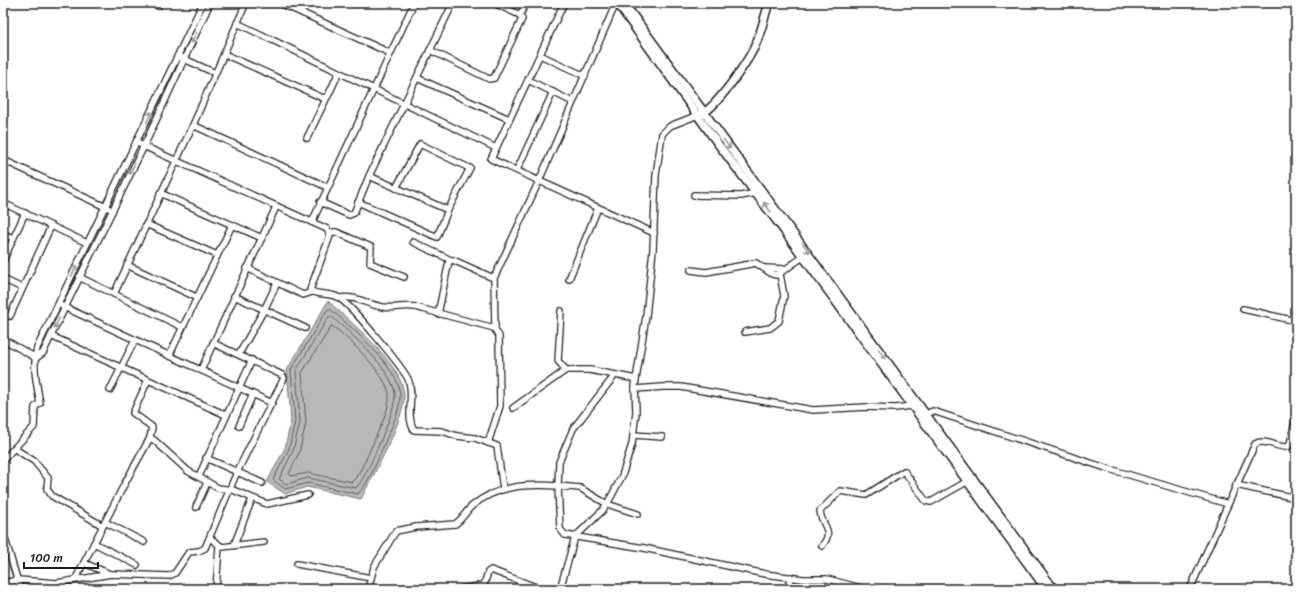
<svg xmlns="http://www.w3.org/2000/svg" width="1299" height="592" viewBox="0 0 1299 592" font-family="Sriracha,sans-serif">
	<rect width="100%" height="100%" fill="#fff"/>
	<filter id="ink" filterUnits="userSpaceOnUse"><feTurbulence type="fractalNoise" baseFrequency=".025" numOctaves="2"/><feDisplacementMap in="SourceGraphic" scale="8" xChannelSelector="R" yChannelSelector="G"/><feConvolveMatrix kernelMatrix="1 2 1 2 8 2 1 2 1" color-interpolation-filters="sRGB"/></filter>
	<g filter="url(#ink)">
		<path fill="#b8b8b8" stroke="#7a7a7a" d="M328,301C349,321 403,364 404,395C405,420 373,475 361,499L307,487L285,494L267,482L285,448L291,420L287,370Z"/>
		<g fill="none" stroke-linecap="round" stroke-linejoin="round">
			<g stroke="#5a5a5a" stroke-width="1">
				<path d="M330,309C349,325 401,369 400,396C400,412 391,428 385,442C379,457 369,483 358,494L308,483L285,489L273,480L289,449L295,421L291,370L327,310Z"/>
				<path d="M329,317H332C349,332 396,372 395,396C394,411 386,426 381,440C375,454 365,478 356,488L308,478L286,484L279,479L293,451L300,422L296,371Z"/>
				<path d="M332,326C348,337 388,376 389,395C390,409 380,426 375,439C370,450 361,473 352,482L308,473L291,476L289,474L299,453L306,423L302,373Z"/>
			</g>
			<g stroke="#1c1c1c" stroke-width="8">
				<g id="minor">
					<polyline points="154,3 158,6"/>
					<polyline points="280,3 390,53"/>
					<polyline points="564,3 491,159 654,233"/>
					<polyline points="520,15 526,3"/>
					<polyline points="237,23 496,148"/>
					<polyline points="430,50 489,79 494,78 522,19 520,15 494,3"/>
					<polyline points="224,54 323,98 328,96 339,72"/>
					<polyline points="540,55 585,76"/>
					<polyline points="180,57 215,73"/>
					<polyline points="417,78 509,119"/>
					<polyline points="528,80 573,102"/>
					<polyline points="193,125 327,187"/>
					<polyline points="307,138 327,97"/>
					<path d="M137,143L327,229L330,236L310,290C316,296 331,292 339,298C352,306 401,365 408,379C415,394 405,416 414,430L442,431L457,436L475,438L497,446L503,489"/>
					<polyline points="3,160 108,208"/>
					<polyline points="517,170 553,92"/>
					<polyline points="369,176 448,210"/>
					<polyline points="396,188 420,144 467,167"/>
					<polyline points="160,193 262,238"/>
					<polyline points="694,195 741,196 756,193"/>
					<polyline points="320,202 349,215 354,213 369,176 453,3"/>
					<polyline points="358,202 437,237 448,210 470,168"/>
					<polyline points="3,203 87,243"/>
					<polyline points="312,222 414,3"/>
					<polyline points="146,224 217,255"/>
					<polyline points="329,232 336,232 371,247 370,263 404,277"/>
					<polyline points="3,234 13,238"/>
					<polyline points="413,242 451,260"/>
					<polyline points="3,261 25,213"/>
					<polyline points="127,265 196,297"/>
					<polyline points="247,268 303,295 312,292"/>
					<polyline points="765,268 786,269"/>
					<polyline points="691,270 706,272 756,263 772,274 777,275 803,257"/>
					<polyline points="79,277 182,327"/>
					<polyline points="494,277 495,329"/>
					<polyline points="3,279 22,288"/>
					<polyline points="569,279 598,208"/>
					<polyline points="114,294 193,125 246,3"/>
					<polyline points="234,296 305,328"/>
					<path d="M340,298C356,295 367,305 383,307C394,309 405,305 415,307L494,328L499,336L500,406L488,443"/>
					<polyline points="62,306 272,403"/>
					<polyline points="1243,309 1296,321"/>
					<polyline points="561,311 558,361 566,370"/>
					<polyline points="438,314 449,261 453,260 491,277 495,276 539,181 616,3"/>
					<polyline points="10,316 51,226"/>
					<polyline points="745,332 770,328 779,321 784,296 780,274"/>
					<polyline points="51,336 226,415"/>
					<polyline points="3,339 36,358"/>
					<polyline points="239,354 264,310 277,283"/>
					<polyline points="169,356 232,225"/>
					<polyline points="36,358 43,353 51,336 145,144 210,3"/>
					<polyline points="201,370 276,207"/>
					<polyline points="148,380 133,413 152,427 150,438"/>
					<polyline points="635,389 663,387 681,387 813,410 866,407 895,408 912,406"/>
					<polyline points="110,390 135,340"/>
					<polyline points="513,408 566,370 590,370 636,379"/>
					<polyline points="926,414 933,411 1106,468 1228,504"/>
					<polyline points="239,426 253,394"/>
					<polyline points="634,435 662,437"/>
					<polyline points="15,449 34,461 48,478 47,489 52,496 103,526"/>
					<polyline points="206,458 262,483"/>
					<path d="M3,460L34,427L35,407L40,403C37,386 32,365 37,348L203,3"/>
					<polyline points="199,476 252,360"/>
					<polyline points="1236,485 1296,498"/>
					<polyline points="196,507 207,483"/>
					<polyline points="638,514 607,504 580,488 558,486 560,529 565,535 644,548 765,574 803,579 827,579 865,589"/>
					<polyline points="105,522 144,542"/>
					<polyline points="3,532 20,589"/>
					<polyline points="210,538 222,547 264,542"/>
					<polyline points="94,543 137,565"/>
					<polyline points="234,545 252,499"/>
					<path d="M822,546C835,530 821,526 820,511L840,491L866,495L904,471L926,501L931,502L968,481"/>
					<polyline points="84,563 110,574"/>
					<polyline points="297,564 371,578"/>
					<polyline points="75,580 125,483 150,438 154,440 188,471 218,488 233,490 267,504 308,495"/>
					<polyline points="3,583 18,580 57,583 111,574 169,576 175,573 189,552 199,551 205,548 237,472 284,378 282,375 213,343"/>
					<polyline points="216,589 219,546"/>
					<path d="M368,589L374,567L396,531L416,527L455,524C462,520 466,511 472,506C497,485 527,484 558,486L559,462L573,429L615,375"/>
					<polyline points="461,589 484,585 488,572 491,570 541,589"/>
					<polyline points="560,589 575,537 603,510 611,497 622,476 632,444 636,412 635,386 646,316 653,250 656,175 662,134 670,126 698,115"/>
					<polyline points="787,589 791,577"/>
					<path d="M1190,589L1255,444C1265,438 1277,448 1288,447L1290,444L1296,417"/>
				</g>
			</g>
			<g stroke="#1c1c1c" stroke-width="10">
				<g id="tertiary">
					<polyline points="617,3 718,144 782,228 1046,589"/>
					<polyline points="624,3 1054,589"/>
					<path d="M700,115C716,108 746,64 754,48C761,34 764,18 769,3"/>
				</g>
			</g>
			<use href="#minor" stroke="#fff" stroke-width="5.5"/>
			<use href="#tertiary" stroke="#fff" stroke-width="7"/>
		</g>
		<defs><path id="oneway-shaft" d="M-6 0H5M1.5-3L5.5 0L1.5 3" fill="none" stroke-width="1.6" stroke-linecap="round" stroke-linejoin="round"/></defs>
		<g stroke="#999">
			<use href="#oneway-shaft" transform="translate(194 38) rotate(115)"/>
			<use href="#oneway-shaft" transform="translate(149 117) rotate(-65)"/>
			<use href="#oneway-shaft" transform="translate(727 144) rotate(53)"/>
			<use href="#oneway-shaft" transform="translate(132 169) rotate(117)"/>
			<use href="#oneway-shaft" transform="translate(767 207) rotate(-127)"/>
			<use href="#oneway-shaft" transform="translate(806 248) rotate(54)"/>
			<use href="#oneway-shaft" transform="translate(74 271) rotate(-65)"/>
			<use href="#oneway-shaft" transform="translate(57 323) rotate(115)"/>
			<use href="#oneway-shaft" transform="translate(882 354) rotate(54)"/>
		</g>
	</g>
	<rect width="1299" height="592" fill="none" stroke="#fff" stroke-width="16"/>
	<rect x="8" y="8" width="1283" height="576" fill="none" stroke="#1c1c1c" stroke-width="1.5" filter="url(#ink)"/>
	<path d="M24 562v6h74v-6" fill="none" stroke="#1c1c1c" stroke-width="2"/>
	<text x="30" y="562" font-size="12" fill="#1c1c1c" stroke="#ffffff" stroke-width="3" paint-order="stroke">100 m</text>
</svg>
